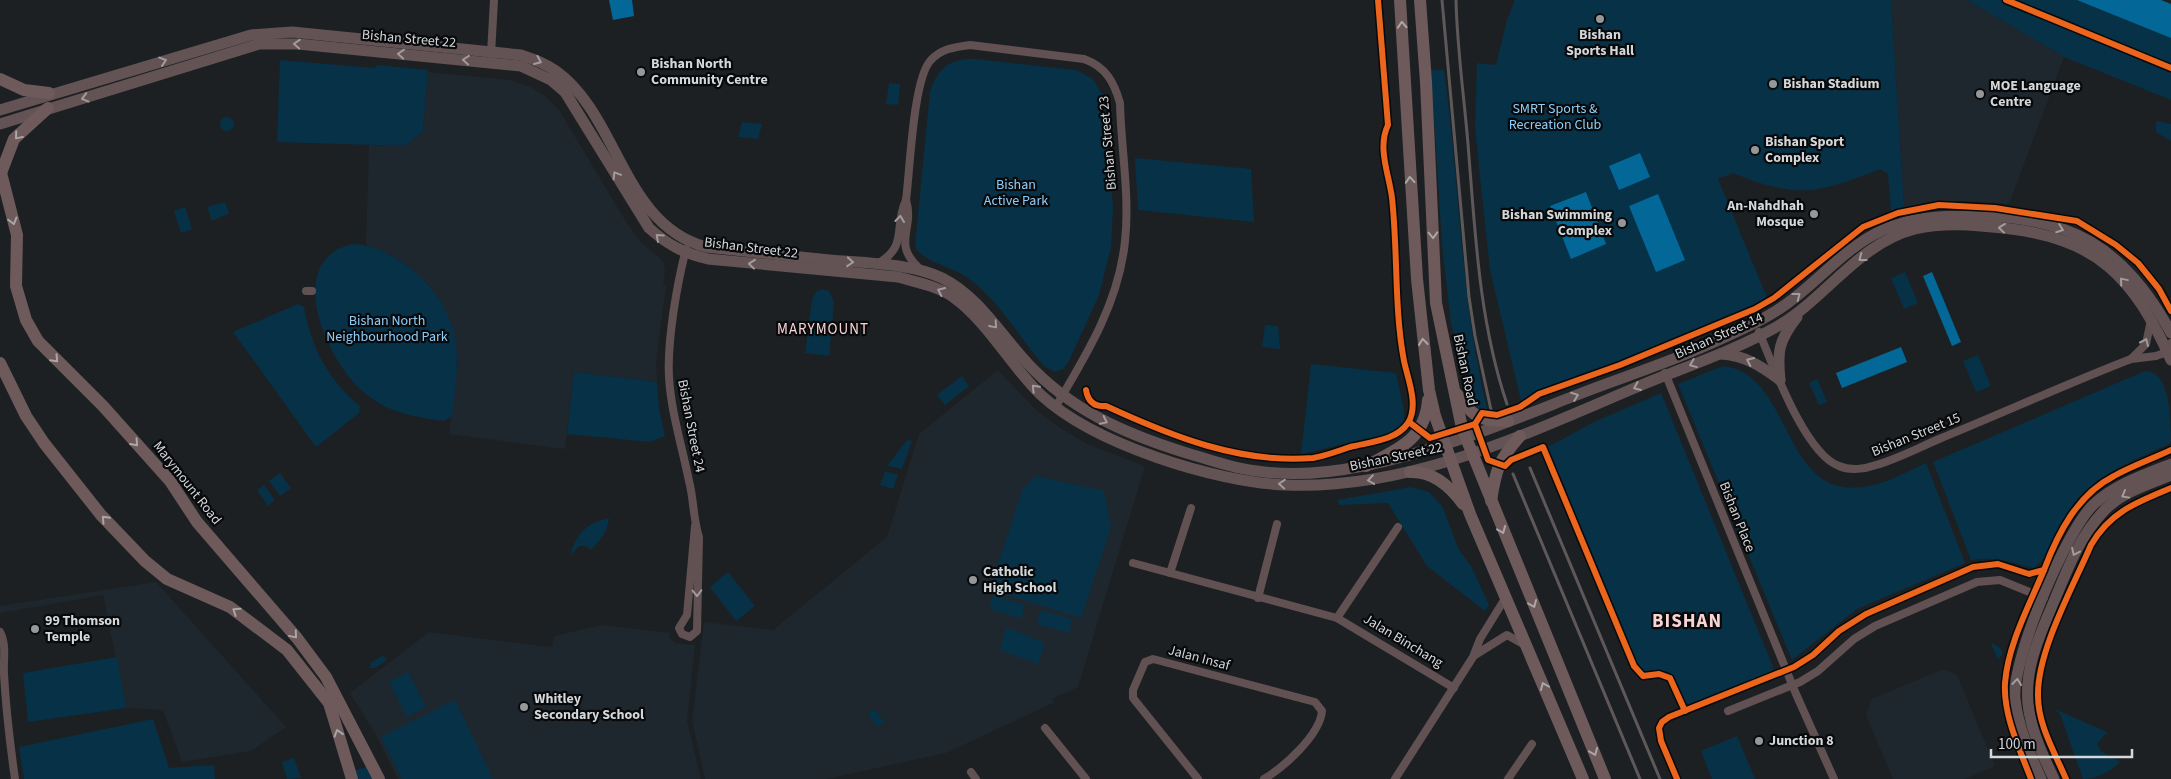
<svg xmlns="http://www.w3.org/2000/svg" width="2171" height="779" viewBox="0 0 2171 779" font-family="'Source Sans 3',sans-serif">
	<rect width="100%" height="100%" fill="#1d2022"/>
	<g fill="#1e272e">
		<polygon points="1891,0 1967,0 2064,57 2009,204 1965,201 1931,202 1904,208"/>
		<polygon points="428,72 510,80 531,87 545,96 559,110 625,220 640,241 663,261 665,271 663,286 666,286 656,361 657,382 574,372 565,449 449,434 458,361 454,334 445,309 430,286 410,267 387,253 366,245 369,145 405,146 423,131"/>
		<polygon points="998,370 1037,411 1060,428 1089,445 1145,466 1078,687 1052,699 1053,703 946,753 826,779 705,779 692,720 704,622 773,630 887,537 919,434"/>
		<polygon points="156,582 286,727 251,751 182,762 163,710 126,708 103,595 0,613 0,606"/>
		<polygon points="602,625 670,633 669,637 675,643 695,645 687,721 701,779 398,779 375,733 350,693 429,632 552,647 554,636"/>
		<polygon points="1943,669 1957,675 1995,766 1965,779 1893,779 1866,715 1872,699"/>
	</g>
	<g fill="#073147">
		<path d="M1515,0H1891L1904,208L1891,212L1888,174L1880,169C1818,194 1796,199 1733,173L1718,179L1768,300L1624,362L1538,392L1522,405L1490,270L1475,129L1477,63L1496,65L1507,20Z"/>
		<polygon points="1967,0 2090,0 2171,27 2171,100 2064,57"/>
		<path d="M974,59L1076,70L1093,79L1104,97L1113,208L1111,247L1099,295L1068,363L1063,369L1055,372L1044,366C1019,337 997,297 965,276C950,266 919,261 915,245L930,92C937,69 950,58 974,59Z"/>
		<polygon points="280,60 375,68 376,65 428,70 423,131 405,146 277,142"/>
		<path d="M1431,70H1444C1460,184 1460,300 1488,412L1475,406L1451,324L1442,244Z"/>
		<polygon points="889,83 900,84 898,105 886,104"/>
		<circle cx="227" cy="124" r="7"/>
		<polygon points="2158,121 2171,124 2171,141 2156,132 2156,123"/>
		<polygon points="742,122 762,124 758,139 738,137"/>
		<polygon points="1135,158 1251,169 1254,222 1138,210"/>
		<polygon points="225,202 229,213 212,221 207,207"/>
		<polygon points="185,207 192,229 181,233 174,211"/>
		<path d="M352,244C372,244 386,252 402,262C435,283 459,322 457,362C457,380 454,398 452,416L444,421C415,417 389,413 366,394C328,365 281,261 352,244Z"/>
		<polygon points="1905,272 1918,303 1904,309 1891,278"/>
		<polygon points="822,289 829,291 834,303 829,356 805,353 812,300 816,292"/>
		<path d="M298,304L304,307C311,347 328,380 360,406L359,413L316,447L233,332Z"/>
		<polygon points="1265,325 1278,326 1280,349 1262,347"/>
		<polygon points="1978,355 1991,386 1976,392 1963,361"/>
		<polygon points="1311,364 1396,373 1404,411 1404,423 1394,432 1301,454"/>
		<path d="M1723,366C1793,374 1781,498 1862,487C1884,485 1906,472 1926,463L1965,563L1857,609L1792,660L1678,384Z"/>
		<path d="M2145,371C2171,371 2171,421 2171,443C2132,461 2091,476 2067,513C2056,529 2049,558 2034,568C2011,562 1995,556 1971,560L1933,462Z"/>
		<polygon points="574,372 657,382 659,409 665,436 650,442 567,434"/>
		<polygon points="962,376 969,386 945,405 937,395"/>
		<polygon points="1817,379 1827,402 1819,405 1809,383"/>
		<polygon points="1661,393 1773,667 1772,672 1690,705 1685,702 1673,677 1666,671 1644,673 1639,667 1548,447 1594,422"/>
		<polygon points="907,440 912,441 902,469 887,466"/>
		<polygon points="885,471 898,475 893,489 880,485"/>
		<polygon points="280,473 291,488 280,496 269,481"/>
		<polygon points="1036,476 1104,491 1111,527 1081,618 990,590 1022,490"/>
		<polygon points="264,485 275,500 268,506 257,490"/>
		<polygon points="1411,487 1429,492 1442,506 1459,550 1471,566 1489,605 1485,611 1427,566 1388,503 1339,505 1338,500"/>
		<path d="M609,518C607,532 601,540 591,550L586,546H579L570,556C576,534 586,523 609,518Z"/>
		<polygon points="728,572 755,606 736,621 710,587"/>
		<polygon points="993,595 1025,605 1021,619 989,609"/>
		<polygon points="1041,610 1072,619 1069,633 1037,624"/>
		<polygon points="1006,627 1045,643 1038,664 1000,650"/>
		<polygon points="1993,643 2002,650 2002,655 1998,659 1991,644"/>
		<polygon points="383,655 387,660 375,668 369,668 372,662"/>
		<polygon points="117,657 126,708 28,722 23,673"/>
		<polygon points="408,672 426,707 407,717 389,682"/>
		<polygon points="455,700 493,779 402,779 381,737"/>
		<polygon points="874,709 885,722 878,727 868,714"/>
		<path d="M2055,709L2107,732L2097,744L2101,751L2120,762C2110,772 2097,779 2083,779L2060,714Z"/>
		<polygon points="153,719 169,768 214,765 215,779 24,779 19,747"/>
		<polygon points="1737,736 1755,779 1712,779 1701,751"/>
		<polygon points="294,758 301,778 287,779 282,762"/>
		<polygon points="373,765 379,779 352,779 349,772"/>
	</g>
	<g fill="#036897">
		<polygon points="609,0 632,0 634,16 613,20"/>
		<polygon points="2077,0 2161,0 2171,4 2171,38"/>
		<polygon points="1640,153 1650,177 1619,190 1609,166"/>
		<polygon points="1586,192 1606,244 1571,259 1550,206"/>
		<polygon points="1658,194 1685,260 1656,272 1629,206"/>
		<polygon points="1932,272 1961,342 1952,346 1923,276"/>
		<polygon points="1901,347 1907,362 1842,388 1836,373"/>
	</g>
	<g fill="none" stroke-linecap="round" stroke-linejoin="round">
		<g stroke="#625152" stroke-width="8">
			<polyline points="491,54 494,0"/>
			<path d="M906,200C915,230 891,243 920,269"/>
			<path d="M686,249C677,284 667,341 669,377C671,412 682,446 689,481C694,500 693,519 699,537L697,631L690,637L682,634L679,628L687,615L695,526"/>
			<path d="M877,264C909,246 893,228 906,200C910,171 913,78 931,60C942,48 956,47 970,45L1084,59C1106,67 1114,82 1120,103C1121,148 1130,196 1125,241C1119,302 1087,354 1056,406"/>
			<polyline points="306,291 312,291"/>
			<path d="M1759,332C1773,365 1805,454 1839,466C1850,471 1865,469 1876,465C1897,459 1918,448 1939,439C2003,413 2066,384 2131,359L2156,356L2167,352L2171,343"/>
			<polyline points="2131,359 2146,344 2151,320"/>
			<polyline points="1665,373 1796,694 1834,779"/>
			<polyline points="1133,563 1337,618 1454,688"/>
			<polyline points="1170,573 1191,508"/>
			<polyline points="1258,598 1277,524"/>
			<polyline points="1337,618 1398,527"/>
			<path d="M0,632C7,645 3,660 4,674C6,709 10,744 15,779"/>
			<polyline points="1475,655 1507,635 1525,645"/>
			<polyline points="1728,711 1800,682 1818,671 1854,639 1875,626 1977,582 2000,580 2044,598"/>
			<polyline points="1045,728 1086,779"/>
			<polyline points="971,772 976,779"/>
			<path d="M1198,779L1133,698V690L1145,662L1153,659L1315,702L1322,711C1320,735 1284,767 1264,779"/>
			<polyline points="1395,779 1473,657 1480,639 1506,597"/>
			<polyline points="1508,779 1532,744"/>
		</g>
		<g stroke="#645354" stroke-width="11">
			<path d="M0,110L251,35L292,32L521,55C533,59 545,63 556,71C619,116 622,224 706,247C747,251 788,256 829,260C864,263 911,263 942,278C982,298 1004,341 1035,371C1079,415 1134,437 1193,455C1214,461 1235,469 1257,471C1292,476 1329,473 1363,466C1436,452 1505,423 1574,396C1617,379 1662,365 1705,346C1730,335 1763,321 1785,305C1819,281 1845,247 1883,230C1911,217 1941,216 1971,216C2069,215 2125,247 2171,333"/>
			<path d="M0,124L259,44H298L521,66L551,80L565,92L649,228C668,245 683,253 708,259L898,277C916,282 937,286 953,297C988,322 1010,365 1041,395C1094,444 1214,482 1286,485C1412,490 1530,432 1644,384C1688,366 1736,350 1778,326C1826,298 1859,243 1915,229C1944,222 1974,225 2003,228C2097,238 2133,276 2171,360"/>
			<path d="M1721,354C1744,355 1761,366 1780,380"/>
			<path d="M1780,380C1777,351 1779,340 1797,317"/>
			<path d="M2041,779C2030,754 2018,727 2015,699C2011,661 2066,530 2094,504C2116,484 2144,475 2171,464"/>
			<path d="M2054,779C2044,758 2033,735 2029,711C2022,671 2040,635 2055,599C2068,568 2079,538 2102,513C2119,493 2147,485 2171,475"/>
		</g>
		<g stroke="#6e5a5b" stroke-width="12">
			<polyline points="1400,0 1417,279 1429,390 1435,416 1470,514 1583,779"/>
			<polyline points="1420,0 1426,82 1436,303 1462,428 1605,779"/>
			<polyline points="0,79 24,90 49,93"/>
			<polyline points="0,169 17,235 16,286 26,320 38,341 103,406 170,481 197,522 297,638 326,677 379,779"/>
			<polyline points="1,173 14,139 48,108"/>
			<polyline points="0,363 26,416 44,443 101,515 145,561 167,579 230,607 287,650 329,703 352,779"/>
			<path d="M1457,394C1471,416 1482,422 1508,421"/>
			<path d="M1366,466C1398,449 1425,440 1428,400"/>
			<path d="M1410,472C1433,471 1450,486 1463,504"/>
			<path d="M1491,501C1496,469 1498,461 1520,436"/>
		</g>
		<g stroke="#5f5859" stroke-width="3">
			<polyline points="1442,0 1469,297 1475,336 1491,410"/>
			<path d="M1456,0C1457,48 1464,96 1468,144C1475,231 1479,322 1507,404"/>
			<polyline points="1530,468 1660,779"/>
			<polyline points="1513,474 1640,779"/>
		</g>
		<g stroke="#08090b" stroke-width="9">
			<g id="cycleway">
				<polyline points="2006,0 2171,68"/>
				<path d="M1086,390C1088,402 1095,407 1106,406C1171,436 1240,464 1313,458C1325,456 1338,451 1350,447C1369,442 1396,441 1408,423C1419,405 1408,380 1404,361C1394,308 1398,252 1392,198C1389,174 1377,148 1388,125L1378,0"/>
				<polyline points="1409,422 1430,438 1475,424 1488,460 1505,466 1511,460 1543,447 1634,666 1643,676 1659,674 1670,678 1685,711"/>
				<polyline points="1475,424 1482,413 1497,415 1520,407 1539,394 1620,365 1755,309 1774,298 1863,227 1898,213 1939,205 1995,208 2077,221 2116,245 2138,263 2159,289 2171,311"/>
				<path d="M1677,779L1661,741L1659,728L1662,722L1669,717L1794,667L1813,655L1839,631L1866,614L1973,567L1998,564L2029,574L2044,570C2058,533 2077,495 2114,476C2132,466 2152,459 2171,450"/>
				<path d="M2031,779C2020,750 2003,715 2005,683C2008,644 2029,606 2044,570"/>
				<path d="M2066,779C2055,753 2038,725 2038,696C2037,651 2073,587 2091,545C2110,512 2137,502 2171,488"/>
			</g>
		</g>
		<use href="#cycleway" stroke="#eb651d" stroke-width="6"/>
	</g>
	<defs><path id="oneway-chevron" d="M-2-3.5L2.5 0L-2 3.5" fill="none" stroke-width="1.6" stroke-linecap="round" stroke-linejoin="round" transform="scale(1.25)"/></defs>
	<g stroke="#aba6a7">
		<use href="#oneway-chevron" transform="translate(1402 25) rotate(-93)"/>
		<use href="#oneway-chevron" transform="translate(18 136) rotate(130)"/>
		<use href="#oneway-chevron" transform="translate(1410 180) rotate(-94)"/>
		<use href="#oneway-chevron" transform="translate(13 221) rotate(75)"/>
		<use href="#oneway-chevron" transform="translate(1433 235) rotate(88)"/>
		<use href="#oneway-chevron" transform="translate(1423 342) rotate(-96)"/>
		<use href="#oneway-chevron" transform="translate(55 359) rotate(47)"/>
		<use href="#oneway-chevron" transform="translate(135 443) rotate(48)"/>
		<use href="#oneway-chevron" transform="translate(105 519) rotate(-133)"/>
		<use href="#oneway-chevron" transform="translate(1502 530) rotate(68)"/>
		<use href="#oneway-chevron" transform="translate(1533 604) rotate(67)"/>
		<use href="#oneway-chevron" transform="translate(236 611) rotate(-146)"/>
		<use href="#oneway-chevron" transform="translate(294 635) rotate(50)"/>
		<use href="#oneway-chevron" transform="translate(1544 686) rotate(-113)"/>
		<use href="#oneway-chevron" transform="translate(338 733) rotate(-107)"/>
		<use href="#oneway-chevron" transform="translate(1594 752) rotate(68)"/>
	</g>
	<g stroke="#a29c9e">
		<use href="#oneway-chevron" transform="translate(297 44) rotate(-176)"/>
		<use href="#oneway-chevron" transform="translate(401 54) rotate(-175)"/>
		<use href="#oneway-chevron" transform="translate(466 60) rotate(-175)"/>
		<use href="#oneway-chevron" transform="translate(163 61) rotate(-18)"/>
		<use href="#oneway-chevron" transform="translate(538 61) rotate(23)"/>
		<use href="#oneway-chevron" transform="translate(85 98) rotate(165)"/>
		<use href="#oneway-chevron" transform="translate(616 175) rotate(-121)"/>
		<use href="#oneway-chevron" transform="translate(2002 228) rotate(-174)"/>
		<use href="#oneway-chevron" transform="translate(2060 229) rotate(20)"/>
		<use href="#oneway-chevron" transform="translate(659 237) rotate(-138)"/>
		<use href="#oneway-chevron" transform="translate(1862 258) rotate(143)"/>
		<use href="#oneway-chevron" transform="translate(850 262) rotate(5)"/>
		<use href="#oneway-chevron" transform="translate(752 264) rotate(-174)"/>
		<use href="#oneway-chevron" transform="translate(2123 281) rotate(-130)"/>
		<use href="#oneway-chevron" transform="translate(941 291) rotate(-155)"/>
		<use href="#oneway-chevron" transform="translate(1797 296) rotate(-38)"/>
		<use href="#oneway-chevron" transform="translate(994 325) rotate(49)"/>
		<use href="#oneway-chevron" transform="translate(1750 361) rotate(-155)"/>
		<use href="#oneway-chevron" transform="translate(1693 364) rotate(158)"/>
		<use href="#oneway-chevron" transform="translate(1637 387) rotate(157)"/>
		<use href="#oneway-chevron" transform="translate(1035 388) rotate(-134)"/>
		<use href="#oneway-chevron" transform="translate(1575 396) rotate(-21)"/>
		<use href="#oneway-chevron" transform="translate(1104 421) rotate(26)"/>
		<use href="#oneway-chevron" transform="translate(1371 480) rotate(172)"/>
		<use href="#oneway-chevron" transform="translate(1282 484) rotate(-176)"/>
		<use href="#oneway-chevron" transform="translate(2125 495) rotate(151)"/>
		<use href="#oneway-chevron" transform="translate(2075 552) rotate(115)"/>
		<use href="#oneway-chevron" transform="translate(2017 682) rotate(-84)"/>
	</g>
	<g stroke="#a19b9d">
		<use href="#oneway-chevron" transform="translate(900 219) rotate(-83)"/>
		<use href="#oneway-chevron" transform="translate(2145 342) rotate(-66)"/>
		<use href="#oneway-chevron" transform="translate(697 593) rotate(89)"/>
	</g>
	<g fill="#94989a" stroke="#08090b" stroke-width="2">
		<circle cx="1600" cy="19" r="5"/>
		<circle cx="641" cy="72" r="5"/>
		<circle cx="1773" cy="84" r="5"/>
		<circle cx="1980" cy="94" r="5"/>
		<circle cx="1755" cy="150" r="5"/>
		<circle cx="1814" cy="214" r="5"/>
		<circle cx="1622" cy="223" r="5"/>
		<circle cx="973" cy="580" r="5"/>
		<circle cx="35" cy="629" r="5"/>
		<circle cx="524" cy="707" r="5"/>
		<circle cx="1759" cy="741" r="5"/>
	</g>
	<g text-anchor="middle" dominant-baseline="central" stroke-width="4.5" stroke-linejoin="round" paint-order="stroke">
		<g font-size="14" font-weight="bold" fill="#d4d8da" stroke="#08090b" text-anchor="start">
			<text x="1600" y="35" text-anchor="middle">Bishan<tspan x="1600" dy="16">Sports Hall</tspan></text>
			<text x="651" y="64">Bishan North<tspan x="651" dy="16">Community Centre</tspan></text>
			<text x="1783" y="84">Bishan Stadium</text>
			<text x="1990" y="86">MOE Language<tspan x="1990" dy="16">Centre</tspan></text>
			<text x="1765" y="142">Bishan Sport<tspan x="1765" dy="16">Complex</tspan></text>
			<text x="1804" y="206" text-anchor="end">An-Nahdhah<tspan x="1804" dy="16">Mosque</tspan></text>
			<text x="1612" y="215" text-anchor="end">Bishan Swimming<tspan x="1612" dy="16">Complex</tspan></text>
			<text x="983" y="572">Catholic<tspan x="983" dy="16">High School</tspan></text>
			<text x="45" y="621">99 Thomson<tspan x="45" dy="16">Temple</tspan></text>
			<text x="534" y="699">Whitley<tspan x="534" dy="16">Secondary School</tspan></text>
			<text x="1769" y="741">Junction 8</text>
		</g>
		<g font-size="14" fill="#d4d8da" stroke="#08090b">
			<text transform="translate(409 39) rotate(5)">Bishan Street 22</text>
			<text transform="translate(1108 143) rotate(-95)">Bishan Street 23</text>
			<text transform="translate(751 248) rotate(7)">Bishan Street 22</text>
			<text transform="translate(1719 336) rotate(-24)">Bishan Street 14</text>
			<text transform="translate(1465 370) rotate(78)">Bishan Road</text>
			<text transform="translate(691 426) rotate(79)">Bishan Street 24</text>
			<text transform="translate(1916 435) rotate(-22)">Bishan Street 15</text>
			<text transform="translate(1396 457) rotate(-12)">Bishan Street 22</text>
			<text transform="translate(187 483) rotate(52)">Marymount Road</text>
			<text transform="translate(1737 517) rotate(68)">Bishan Place</text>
			<text transform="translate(1403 641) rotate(31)">Jalan Binchang</text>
			<text transform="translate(1199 658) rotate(15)">Jalan Insaf</text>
		</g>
		<g font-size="14" fill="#8ecdf8" stroke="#08090b">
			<text x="1555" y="109">SMRT Sports &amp;<tspan x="1555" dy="16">Recreation Club</tspan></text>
			<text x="1016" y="185">Bishan<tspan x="1016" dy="16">Active Park</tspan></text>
			<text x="387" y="321">Bishan North<tspan x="387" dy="16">Neighbourhood Park</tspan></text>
		</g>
		<g font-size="15" letter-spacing="1" fill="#f8d5d4" stroke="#08090b">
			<text x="823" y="329">MARYMOUNT</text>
		</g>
		<g font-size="19" font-weight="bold" letter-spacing="1" fill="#f8d5d4" stroke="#08090b">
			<text x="1687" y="621">BISHAN</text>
		</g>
	</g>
	<path d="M1991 749v8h141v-8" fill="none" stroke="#d4d8da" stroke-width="2.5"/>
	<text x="1998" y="749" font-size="15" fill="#d4d8da" stroke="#08090b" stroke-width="4" paint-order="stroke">100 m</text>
</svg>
